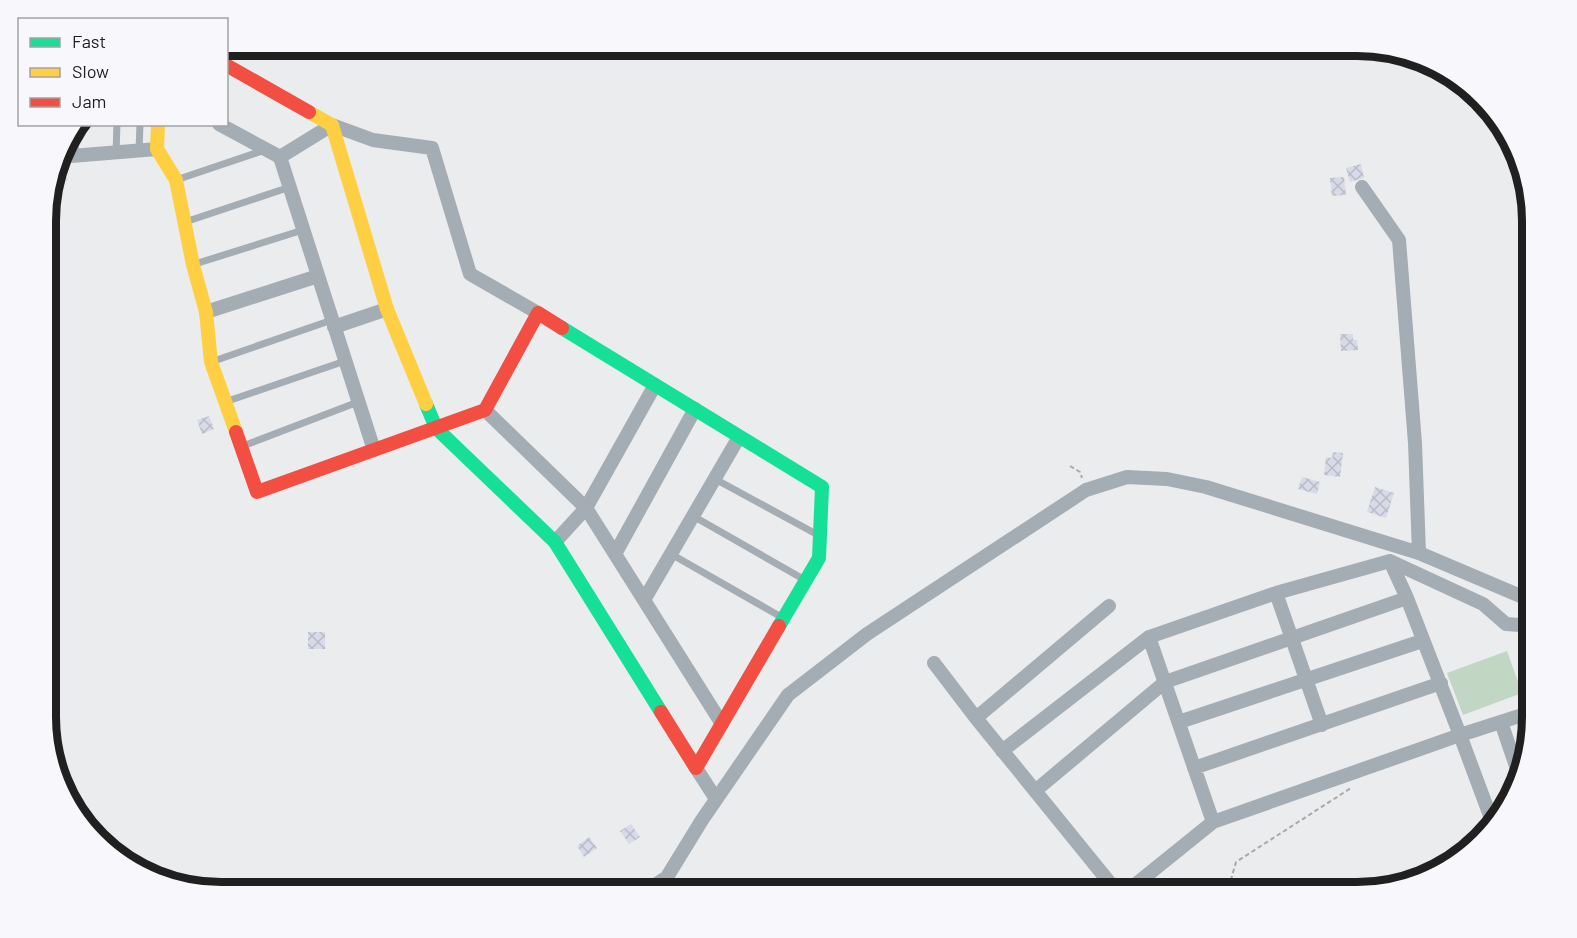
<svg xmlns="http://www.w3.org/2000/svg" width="1577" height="938" font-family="Barlow,sans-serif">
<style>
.green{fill:#c1d6c3}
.building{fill:url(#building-cross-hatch)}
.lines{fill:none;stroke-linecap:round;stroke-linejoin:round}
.path{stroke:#a4aaae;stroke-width:2;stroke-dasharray:4.5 3;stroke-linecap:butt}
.lane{stroke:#a4adb3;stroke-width:7}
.street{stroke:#a4adb3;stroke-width:14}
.fast{stroke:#16e098;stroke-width:14}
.slow{stroke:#ffcf43;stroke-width:14}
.jam{stroke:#f24e42;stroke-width:14}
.rim{fill:none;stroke:#202021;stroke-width:8}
</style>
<defs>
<pattern id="building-cross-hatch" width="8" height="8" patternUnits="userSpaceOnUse" patternTransform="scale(1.5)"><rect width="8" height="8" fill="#d8dae8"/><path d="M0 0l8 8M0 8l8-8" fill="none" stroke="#b9bbc7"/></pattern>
</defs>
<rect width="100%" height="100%" fill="#ebecee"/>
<path class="green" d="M1507 651 1522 693 1463 715 1447 673Z"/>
<path class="building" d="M1361 164 1364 178 1350 182 1346 168Z
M64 167 68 180 50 187 55 171Z
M1344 177 1346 195 1332 196 1330 178Z
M1340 334H1353V340H1357L1358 350 1341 351Z
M209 416 214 429 202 434 197 420Z
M1333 452 1343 453 1340 477 1324 475 1326 457 1332 458Z
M1302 477 1320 482 1317 494 1298 489Z
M1375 487 1394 493 1386 518 1367 512Z
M308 632H325V649H308Z
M631 824 640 837 629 844 620 831Z
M589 837 597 848 584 857 577 846Z"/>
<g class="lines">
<path class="path" d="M1070 466 1080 472 1082 478
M1237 893 1230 883 1236 862 1351 788"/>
<path class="lane" d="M139 151 140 124
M116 153 117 124
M176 180 265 150
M185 222 290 187
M195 264 303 230
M211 362 332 320
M225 402 345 361
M243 446 358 402
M715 479 818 535
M693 516 805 580
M671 554 783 618"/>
<path class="street" d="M219 124 280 157 374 450
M72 156V131
M59 157 157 149
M280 157 332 125 373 140 432 148 470 274 538 313
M1362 187 1399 240 1415 443 1419 553
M206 312 318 276
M334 327 387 309
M485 410 586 508 722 724
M555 542 586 508 655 385
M615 554 695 409
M1390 561 1407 598 1460 735 1213 822 1149 637 1276 593Z
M1390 561 1483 604 1506 624 1532 626
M1276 593 1322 725
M644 600 739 437
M1109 606 976 718 1118 893
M934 663 976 718
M1179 722 1422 641
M1501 722 1518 772
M1002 751 1149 637
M696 768 716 799
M1194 768 1441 683
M1035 791 1165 682 1407 598
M1492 821 1460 735 1532 712
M643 893 667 877 702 820 788 695 867 634 1086 490 1127 477 1167 479 1206 487 1419 553 1532 601
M1125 893 1213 822"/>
<path class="fast" d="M562 328 822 487 819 558 779 626
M426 404 436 428 555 542 661 712"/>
<path class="slow" d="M309 112 332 125 387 309 426 404
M158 124 157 149 176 180 193 265 206 312 211 362 236 432"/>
<path class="jam" d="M226 65 309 112
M236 432 257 492 485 410 538 313 562 328
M661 712 696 768 779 626"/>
</g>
<path d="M0 0H1577V938H0ZM221 56H1357A165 165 0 0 1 1522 221V717A165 165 0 0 1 1357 882H221A165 165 0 0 1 56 717V221A165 165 0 0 1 221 56Z" fill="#f8f8fc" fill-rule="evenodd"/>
<path class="rim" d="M221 56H1357A165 165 0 0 1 1522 221V717A165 165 0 0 1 1357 882H221A165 165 0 0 1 56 717V221A165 165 0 0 1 221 56Z"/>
<rect x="18" y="18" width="210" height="108" fill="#f8f8fc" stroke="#a2a2a4" stroke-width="1.5"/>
<rect x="30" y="38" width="30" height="9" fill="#16e098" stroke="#a2a2a4" stroke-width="1.5"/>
<text x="72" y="48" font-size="18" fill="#202021">Fast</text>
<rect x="30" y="68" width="30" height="9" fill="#ffcf43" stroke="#a2a2a4" stroke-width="1.5"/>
<text x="72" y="78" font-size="18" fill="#202021">Slow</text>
<rect x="30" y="98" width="30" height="9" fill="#f24e42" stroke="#a2a2a4" stroke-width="1.5"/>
<text x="72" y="108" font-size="18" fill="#202021">Jam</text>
</svg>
